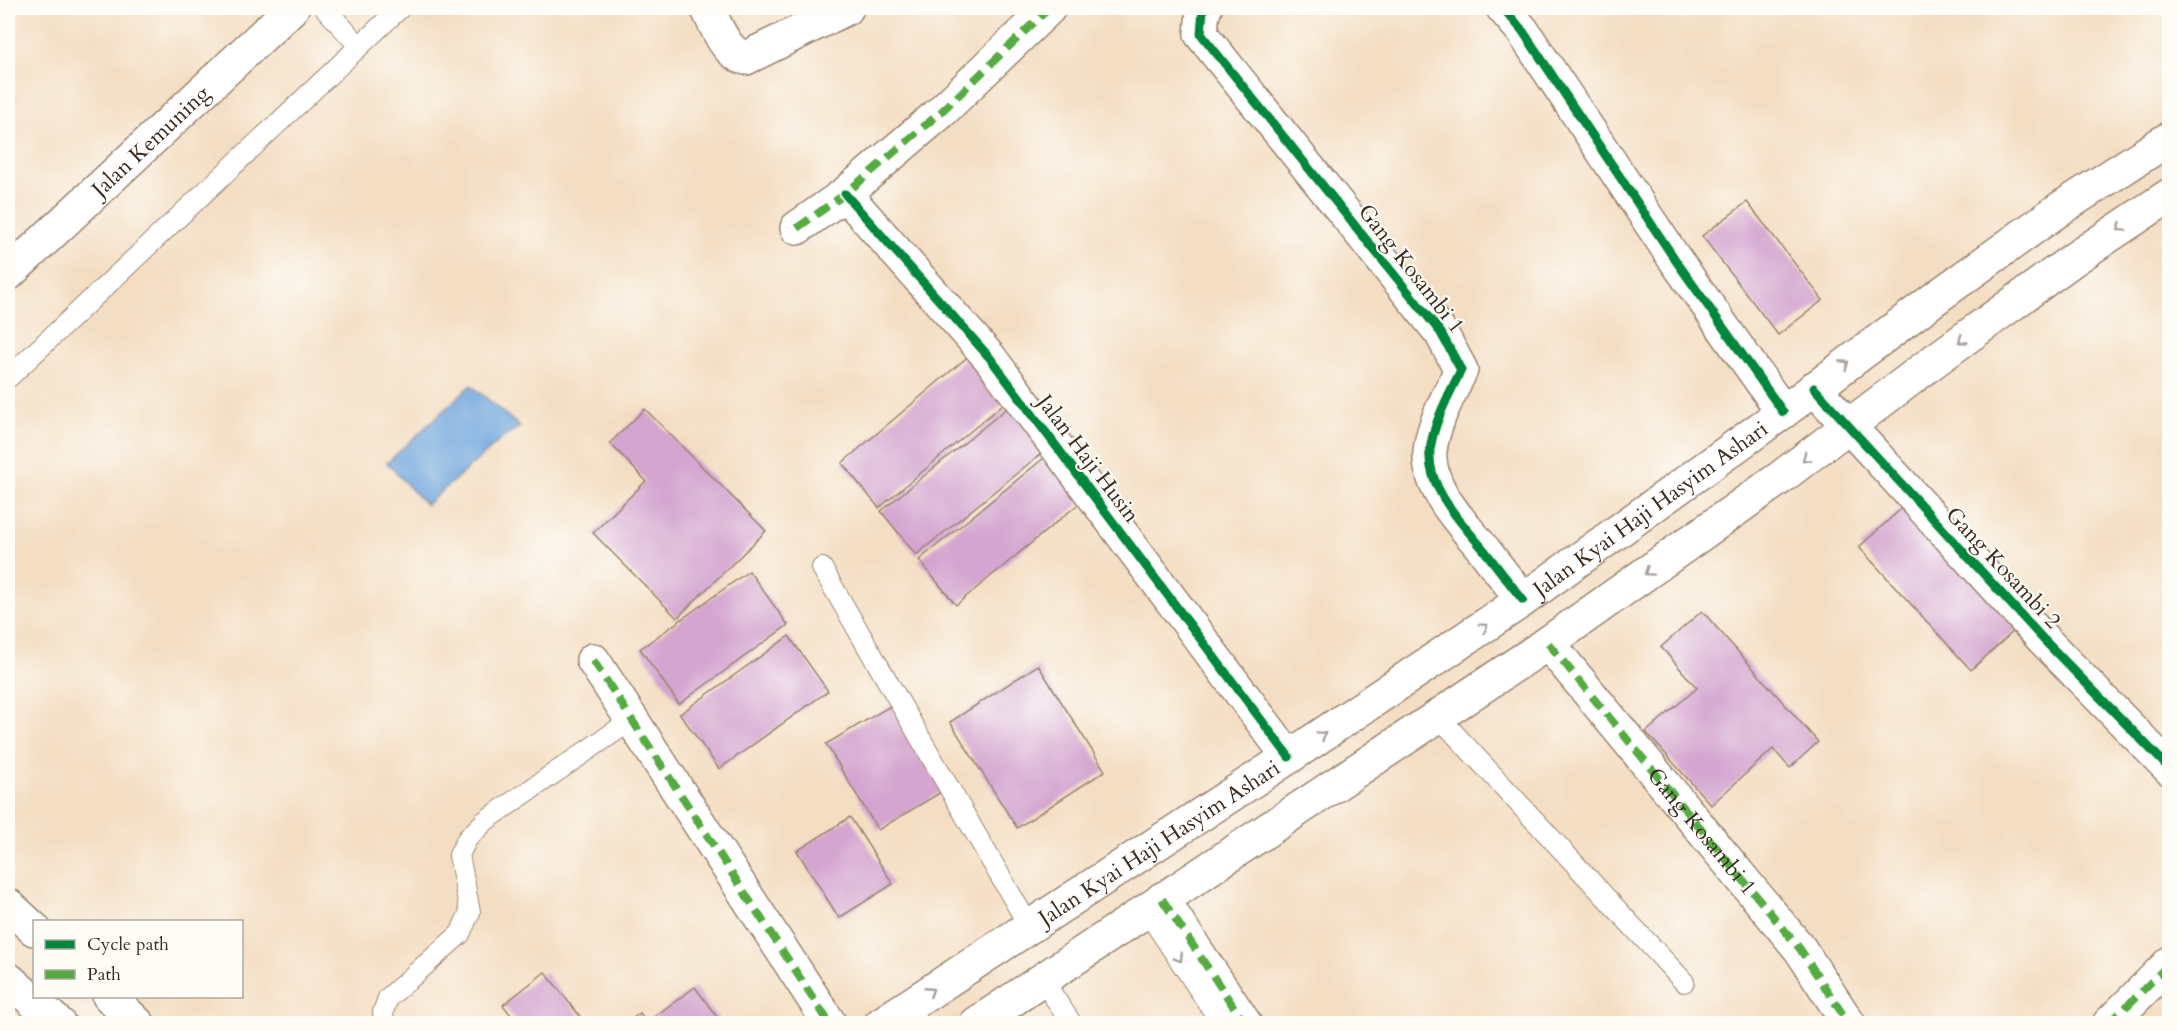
<svg xmlns="http://www.w3.org/2000/svg" width="2177" height="1031" font-family="Cardo,serif">
<style>
.water{fill:#6fa5dd;stroke:#55687e;stroke-width:1.5}
.building{fill:#d4a5d0}
.lines{fill:none;stroke-linecap:round;stroke-linejoin:round}
.lane-casing{stroke:#988470;stroke-width:22}
.street-casing{stroke:#988470;stroke-width:36}
.secondary-casing{stroke:#988470;stroke-width:36}
.primary-casing{stroke:#988470;stroke-width:36}
.lane{stroke:#fff;stroke-width:20}
.street{stroke:#fff;stroke-width:33}
.secondary{stroke:#fff;stroke-width:33}
.primary{stroke:#fff;stroke-width:33}
.quiet{stroke:#55ab43;stroke-width:8;stroke-dasharray:15 8;stroke-linecap:butt}
.cycleway-casing{stroke:#fdfcf7;stroke-width:13}
.cycleway{stroke:#00873e;stroke-width:9}
.oneway{stroke:#a79f9a}
.labels{text-anchor:middle;stroke-width:4.5;stroke-linejoin:round;paint-order:stroke}
.street-label{font-size:22px;fill:#3b2a1e;stroke:#fdfcf7}
</style>
<rect width="100%" height="100%" fill="#fdfcf7"/>
<filter id="ink" filterUnits="userSpaceOnUse"><feTurbulence type="fractalNoise" baseFrequency=".0167" numOctaves="2"/><feDisplacementMap in="SourceGraphic" scale="12" xChannelSelector="R" yChannelSelector="G"/><feConvolveMatrix kernelMatrix="1 2 1 2 8 2 1 2 1" color-interpolation-filters="sRGB"/></filter>
<filter id="wash" filterUnits="userSpaceOnUse"><feTurbulence type="fractalNoise" baseFrequency=".008" numOctaves="4" result="noise"/><feDisplacementMap in="SourceGraphic" scale="24" xChannelSelector="R" yChannelSelector="G"/><feGaussianBlur stdDeviation="1.35" result="paint"/><feColorMatrix in="noise" values="0 0 0 0 0 0 0 0 0 0 0 0 0 0 0 0 0 1.4 0 .05"/><feComposite in="paint" operator="in"/></filter>
<g filter="url(#wash)">
<rect width="100%" height="100%" fill="#f4dec3"/>
<path class="water" d="M471 385 520 427 506 435 426 505 387 463Z"/>
<g id="blocks">
<path class="building" d="M1747 202 1823 300 1778 335 1702 236Z
M971 354 1009 399 879 508 842 463Z
M1012 404 1048 448 916 555 881 511Z
M645 409 766 531 677 618 593 533 646 481 610 443Z
M1050 453 1087 497 956 605 919 560Z
M1904 506 2016 629 1971 670 1859 547Z
M749 571 788 625 679 704 640 649Z
M1702 611 1818 742 1790 768 1773 749 1711 805 1646 732 1697 688 1661 647Z
M789 636 828 691 719 769 680 714Z
M1038 665 1105 771 1017 828 950 722Z
M892 705 943 791 878 830 826 744Z
M850 817 893 884 839 918 797 851Z
M545 972 586 1024H518L503 1005Z
M695 987 722 1024H654L651 1019Z
M640 1013 647 1024H625Z"/>
</g>
</g>
<g filter="url(#ink)">
<use href="#blocks" fill-opacity="0" stroke="#988470" stroke-width="1.5"/>
<g class="lines">
<g class="lane-casing">
<path id="lane" d="M325 8 358 45
M8 378 400 8
M822 568 1029 926
M1439 717 1684 982
M1146 910 1222 1024
M1042 979 1072 1024
M384 1024 383 1012 388 998 460 934 470 912 459 855 467 839 485 821 633 719"/>
</g>
<g class="street-casing">
<g id="street">
<path d="M707 8C716 24 725 54 746 58L847 8"/>
<path d="M1205 8 1203 9 1201 34 1441 333 1461 370C1449 395 1433 423 1430 451 1427 489 1462 523 1484 550 1497 567 1510 584 1523 600"/>
<path d="M1503 8 1522 30 1674 258 1783 412"/>
<path d="M845 194 990 358 1289 757"/>
<path d="M797 228 845 194 941 112 1049 8"/>
<path id="s1" d="M8 274 292 8"/>
<path d="M1814 388 2043 639 2170 769"/>
<path id="s2" d="M1548 643 1800 949 1849 1024"/>
<path d="M593 660 830 1024"/>
<path d="M1162 899 1245 1024"/>
<path d="M2109 1024 2170 963"/>
</g>
</g>
<g class="secondary-casing">
<path id="secondary" d="M8 905 34 929
M8 979 59 1024
M109 996 138 1024"/>
</g>
<g class="primary-casing">
<g id="primary">
<path id="s3" d="M881 1024 1289 757 1523 600 1783 412 1941 294 2061 208 2170 138"/>
<path d="M976 1024 1548 643 1780 478 1934 361 2074 259 2170 195"/>
</g>
</g>
<use href="#lane" class="lane"/>
<use href="#street" class="street"/>
<use href="#secondary" class="secondary"/>
<use href="#primary" class="primary"/>
<path class="quiet" d="M797 228 845 194 941 112 1049 8
M1548 643 1800 949 1849 1024
M593 660 830 1024
M1162 899 1245 1024
M2109 1024 2170 963"/>
<g class="cycleway-casing">
<path id="cycleway" d="M1205 8 1203 9 1201 34 1441 333 1461 370C1449 395 1433 423 1430 451 1427 489 1462 523 1484 550 1497 567 1510 584 1523 600
M1503 8 1522 30 1674 258 1783 412
M845 194 990 358 1289 757
M1814 388 2043 639 2170 769"/>
</g>
<use href="#cycleway" class="cycleway"/>
</g>
<defs><path id="oneway-chevron" d="M-2-3.5L2.5 0L-2 3.5" fill="none" stroke-width="1.6" stroke-linecap="round" stroke-linejoin="round" transform="scale(1.5)"/></defs>
<g class="oneway">
<use href="#oneway-chevron" transform="translate(2121 228) rotate(146)"/>
<use href="#oneway-chevron" transform="translate(1962 340) rotate(144)"/>
<use href="#oneway-chevron" transform="translate(1845 364) rotate(-36)"/>
<use href="#oneway-chevron" transform="translate(1806 458) rotate(143)"/>
<use href="#oneway-chevron" transform="translate(1648 572) rotate(145)"/>
<use href="#oneway-chevron" transform="translate(1484 627) rotate(-34)"/>
<use href="#oneway-chevron" transform="translate(1322 735) rotate(-34)"/>
<use href="#oneway-chevron" transform="translate(1179 958) rotate(56)"/>
<use href="#oneway-chevron" transform="translate(930 991) rotate(-33)"/>
</g>
</g>
<g class="labels">
<g class="street-label">
<text dy="8" stroke="none"><textPath href="#s1" startOffset="195">Jalan Kemuning</textPath></text>
<text transform="translate(1412 268) rotate(52)" y="8">Gang Kosambi 1</text>
<text transform="translate(1089 458) rotate(53)" y="8">Jalan Haji Husin</text>
<text dy="8" stroke="none"><textPath href="#s3" startOffset="926">Jalan Kyai Haji Hasyim Ashari</textPath></text>
<text transform="translate(2004 567) rotate(47)" y="8">Gang Kosambi 2</text>
<text dy="8" stroke="none"><textPath href="#s2" startOffset="243">Gang Kosambi 1</textPath></text>
<text dy="8" stroke="none"><textPath href="#s3" startOffset="332">Jalan Kyai Haji Hasyim Ashari</textPath></text>
</g>
</g>
<rect width="2177" height="1031" fill="none" stroke="#fdfcf7" stroke-width="30"/>
<rect x="33" y="920" width="210" height="78" fill="#fdfcf7" stroke="#afa8a0" stroke-width="1.5"/>
<rect x="45" y="940" width="30" height="9" fill="#00873e" stroke="#afa8a0" stroke-width="1.5"/>
<text x="87" y="950" font-size="18" fill="#3b2a1e">Cycle path</text>
<rect x="45" y="970" width="30" height="9" fill="#55ab43" stroke="#afa8a0" stroke-width="1.5"/>
<text x="87" y="980" font-size="18" fill="#3b2a1e">Path</text>
</svg>
